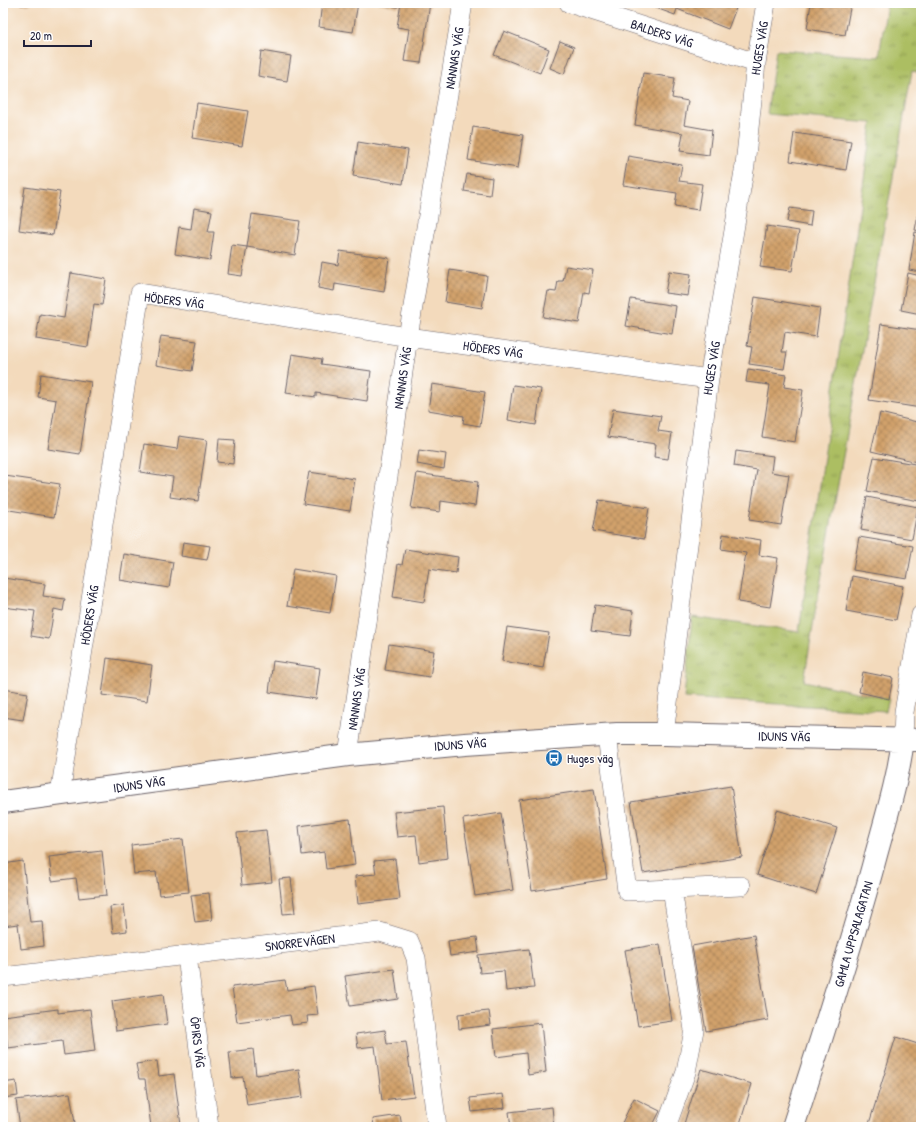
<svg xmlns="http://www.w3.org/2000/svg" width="924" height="1130" font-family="'Patrick Hand',sans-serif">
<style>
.grass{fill:url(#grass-tufts);stroke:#67704e}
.building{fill:url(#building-cross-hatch)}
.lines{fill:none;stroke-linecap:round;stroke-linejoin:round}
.street-casing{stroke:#6b6268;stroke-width:20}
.secondary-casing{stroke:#6b6268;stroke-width:24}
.street{stroke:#fff;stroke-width:19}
.secondary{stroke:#fff;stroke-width:22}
.labels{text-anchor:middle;stroke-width:3;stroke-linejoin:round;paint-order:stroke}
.street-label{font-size:13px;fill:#22223b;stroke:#fff}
.poi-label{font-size:13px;fill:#22223b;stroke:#fff;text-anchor:start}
</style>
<defs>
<pattern id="grass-tufts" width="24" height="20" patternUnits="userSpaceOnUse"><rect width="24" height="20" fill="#acbe62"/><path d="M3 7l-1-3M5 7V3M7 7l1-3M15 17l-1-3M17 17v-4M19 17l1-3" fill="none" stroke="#8c9a52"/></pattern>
<pattern id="building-cross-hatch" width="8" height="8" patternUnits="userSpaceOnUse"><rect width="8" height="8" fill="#d2a26c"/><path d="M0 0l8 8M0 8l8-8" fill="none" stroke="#aa845a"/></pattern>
</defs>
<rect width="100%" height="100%" fill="#fff"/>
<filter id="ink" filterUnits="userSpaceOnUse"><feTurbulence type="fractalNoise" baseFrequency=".025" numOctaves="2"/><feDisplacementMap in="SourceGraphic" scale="8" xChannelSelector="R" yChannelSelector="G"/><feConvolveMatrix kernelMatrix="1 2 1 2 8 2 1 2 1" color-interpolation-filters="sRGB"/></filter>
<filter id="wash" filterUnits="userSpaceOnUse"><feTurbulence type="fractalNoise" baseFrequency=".012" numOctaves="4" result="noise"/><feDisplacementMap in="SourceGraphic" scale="16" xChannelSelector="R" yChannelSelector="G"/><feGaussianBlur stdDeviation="0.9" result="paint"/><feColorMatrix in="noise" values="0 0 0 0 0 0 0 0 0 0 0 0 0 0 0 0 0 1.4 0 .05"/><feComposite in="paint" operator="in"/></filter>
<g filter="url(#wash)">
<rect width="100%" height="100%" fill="#f3dabc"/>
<path class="grass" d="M887 3H921V73L912 71 815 613 804 681 889 699 886 711 684 698 692 617 799 632 872 123 767 114 776 50 879 57Z"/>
<g id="blocks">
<path class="building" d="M21 3H31V4L21 5Z
M322 3H358L353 32 319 27Z
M378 3H399L398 7Z
M401 3H430L421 63 404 61 409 29 397 27Z
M654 3H738L728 29 677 9 675 15 653 7Z
M811 3H851L845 35 807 29Z
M504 31 549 49 540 73 494 55Z
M560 41 574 47 564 74 550 68Z
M261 51 291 56 287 81 258 76Z
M643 73 675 78 672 98 688 101 684 125 712 130 709 155 680 151 683 133 635 125Z
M197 103 248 111 242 146 192 138Z
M473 127 523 135 518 168 468 160Z
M794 133 851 141 846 170 790 161Z
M358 142 408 150 403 184 353 176Z
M628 156 682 165 679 181 702 184 698 210 675 206 677 193 623 185Z
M467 174 492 178 490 195 464 191Z
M25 187 60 192 53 235 19 230Z
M920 205H921V231L915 230Z
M194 208 212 211 208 232H214L210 260 175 254 179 227 191 229Z
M790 208 812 211 810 226 787 222Z
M252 214 300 221 295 255 247 247 242 276 228 274 232 245 247 247Z
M767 226 799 231 792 271 760 267Z
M915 232 921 233V272L909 270Z
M340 251 389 258 384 292 335 284 334 291 318 288 322 262 338 265Z
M566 266 593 270 589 293 584 292 579 323 543 317 548 291 556 292 558 281H563Z
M450 270 487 276 482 308 445 302Z
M669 271 691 274 688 296 665 293Z
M71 273 106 279 102 305 94 304 88 347 36 339 40 314 64 318Z
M908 273 921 276V314L901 310Z
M755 297 820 308 816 337 785 332 782 352H787L784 369 749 364 752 347 747 346Z
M631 299 676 306 672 334 626 326Z
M881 324 921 330V408L869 400Z
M161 336 197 341 192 371 156 365Z
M292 354 322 359 321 364 371 371 367 401 316 393V397L286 393Z
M748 369 786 375 784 387 803 390 795 442 762 437 770 385 746 382Z
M41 374 91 382 80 454 48 449 56 400 38 397Z
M432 384 485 392 480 426 463 423 464 416 428 410Z
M513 385 541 389 536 425 508 420Z
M613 409 661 416 658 431 672 433 668 459 654 457 656 444 608 437Z
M880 413 921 423V463L871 451Z
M179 436 207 440 198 501 170 497 173 477 140 472 144 444 177 449Z
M219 439 235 440 233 464 217 462Z
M419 450 446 454 444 469 417 464Z
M736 451 773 456 771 472 789 475 781 525 749 520 757 470 734 466Z
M874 457 921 465V492L919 501 867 491Z
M309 472 355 479 350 511 303 504Z
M417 473 478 482 475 506 441 501 440 512 411 508Z
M5 476 60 484 54 517 3 509V490Z
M867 497 918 507 912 539 861 530Z
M599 500 649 508 644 539 593 531Z
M723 534 761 540 759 555 778 558 770 607 738 602 746 553 721 549Z
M859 537 913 546 907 579 853 570Z
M183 542 210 546 207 560 181 556Z
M405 549 458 557 456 573 429 569 424 602 393 597 398 564 402 565Z
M124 554 173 562 169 588 120 580Z
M293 569 336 576 330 613 287 606Z
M852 576 903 586 896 620 846 611Z
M3 578 45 584 43 596 65 599 63 611 54 609 49 639 31 636 35 611 3 607Z
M595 605 633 611 630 636 591 631Z
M507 627 549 633 543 668 502 661Z
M389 644 434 651 430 677 385 670Z
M107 658 152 665 147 701 102 695Z
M273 661 320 668 316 699 269 692Z
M863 672 893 678 889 699 859 692Z
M3 689 28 693 23 720 3 717Z
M731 786 742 857 643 873 631 802Z
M594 789 607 879 532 891 519 800Z
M443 807 448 858 419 862 416 835 397 837 394 812Z
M777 810 837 828 816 894 757 875 772 830Z
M501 813 513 890 475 896 463 819Z
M350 819 355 865 326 869 324 852 302 855 299 826Z
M266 830 272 882 242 885 237 833Z
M183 839 189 892 159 895 156 872 134 874 131 845Z
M102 851 107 895 79 898 76 878 52 881 49 857Z
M395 859 400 899 358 904 355 876 376 874 374 861Z
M23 861 30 922 42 921 44 946 21 949 18 924 3 926V864Z
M291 878 295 913 283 914 279 879Z
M209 893 212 920 195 922 191 895Z
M124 905 127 931 113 933 110 907Z
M754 935 768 1020 706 1031 692 946Z
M477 937 479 952 450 956 448 941Z
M660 944 672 1021 638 1026 625 950Z
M529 949 534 988 506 991 504 971 480 973 478 955Z
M394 969 398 999 350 1006 345 976Z
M285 980 287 990 314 986 318 1015 307 1016 308 1023 292 1025 290 1015 237 1022 232 987Z
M163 994 167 1024 116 1031 112 1001Z
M58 1009V1013L90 1009 95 1051 64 1055 62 1041 8 1048 3 1016Z
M489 1011 491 1025 459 1029 458 1014Z
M541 1023 546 1072 528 1075 526 1053 496 1057 493 1029Z
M385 1030 387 1044 406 1042 414 1096 382 1100 375 1046 358 1048 356 1034Z
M896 1037 921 1045V1118L918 1127H868Z
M253 1049 256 1075 299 1069 303 1097 247 1105 243 1077 232 1078 229 1052Z
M157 1061 159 1076 174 1074 181 1125 151 1127 145 1079H139L136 1064Z
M701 1069 752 1084 739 1127H683Z
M16 1081 18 1096 3 1098V1083Z
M70 1093 75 1123 45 1127H20L16 1100Z
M503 1094 505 1108 472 1112 470 1098Z
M634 1098 660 1111 652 1127H620Z
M552 1107 554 1127H511L509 1112Z
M400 1115 402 1127H374L373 1119Z"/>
</g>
</g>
<g filter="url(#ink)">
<use href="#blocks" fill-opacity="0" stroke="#6b6268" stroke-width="1"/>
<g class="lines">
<g class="street-casing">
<path id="street" d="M569 3 756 63
M664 734 709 379 745 165 756 63 766 3
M607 735 627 891 741 886
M903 739 904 712 921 615
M348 755 408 337 463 3
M60 794 140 293 408 337 709 379
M187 956 209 1127
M3 977 380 932 409 941 416 958 437 1127
M666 1127 686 1072 694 1030 672 889"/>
</g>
<g class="secondary-casing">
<path id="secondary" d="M3 802 348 755 465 744 617 734H664L921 740
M793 1127C821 1040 849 954 873 866 884 824 898 782 903 739"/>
</g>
<use href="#street" class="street"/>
<use href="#secondary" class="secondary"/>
</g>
</g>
<defs>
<g id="bus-disc" transform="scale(0.9)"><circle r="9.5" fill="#1f6fb2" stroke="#fff"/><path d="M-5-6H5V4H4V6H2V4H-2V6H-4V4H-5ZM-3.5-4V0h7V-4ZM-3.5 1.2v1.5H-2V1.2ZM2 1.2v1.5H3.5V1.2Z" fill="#fff"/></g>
</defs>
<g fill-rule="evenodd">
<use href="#bus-disc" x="554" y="758"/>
</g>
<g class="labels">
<g class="street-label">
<text transform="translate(662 33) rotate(18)" y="5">BALDERS VÄG</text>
<text transform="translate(759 48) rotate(-81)" y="5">HUGES VÄG</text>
<text transform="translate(454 58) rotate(-81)" y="5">NANNAS VÄG</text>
<text transform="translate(174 300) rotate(7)" y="5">HÖDERS VÄG</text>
<text transform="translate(493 349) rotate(8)" y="5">HÖDERS VÄG</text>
<text transform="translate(711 368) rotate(-81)" y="5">HUGES VÄG</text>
<text transform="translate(402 378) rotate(-82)" y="5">NANNAS VÄG</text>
<text transform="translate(89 615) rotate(-81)" y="5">HÖDERS VÄG</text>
<text transform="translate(356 699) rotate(-82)" y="5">NANNAS VÄG</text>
<text transform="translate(784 736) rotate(1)" y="5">IDUNS VÄG</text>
<text transform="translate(460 744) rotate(-4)" y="5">IDUNS VÄG</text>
<text transform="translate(139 784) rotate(-8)" y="5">IDUNS VÄG</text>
<text transform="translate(853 934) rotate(-74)" y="5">GAMLA UPPSALAGATAN</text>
<text transform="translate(300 942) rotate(-7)" y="5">SNORREVÄGEN</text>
<text transform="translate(198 1042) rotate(83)" y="5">ÖPIRS VÄG</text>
</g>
<g class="poi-label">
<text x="567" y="763">Huges väg</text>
</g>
</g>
<rect width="924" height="1130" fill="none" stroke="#fff" stroke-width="16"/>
<path d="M24 40v6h67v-6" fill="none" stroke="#22223b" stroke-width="2"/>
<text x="30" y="40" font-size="12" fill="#22223b" stroke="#ffffff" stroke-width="3" paint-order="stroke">20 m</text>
</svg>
